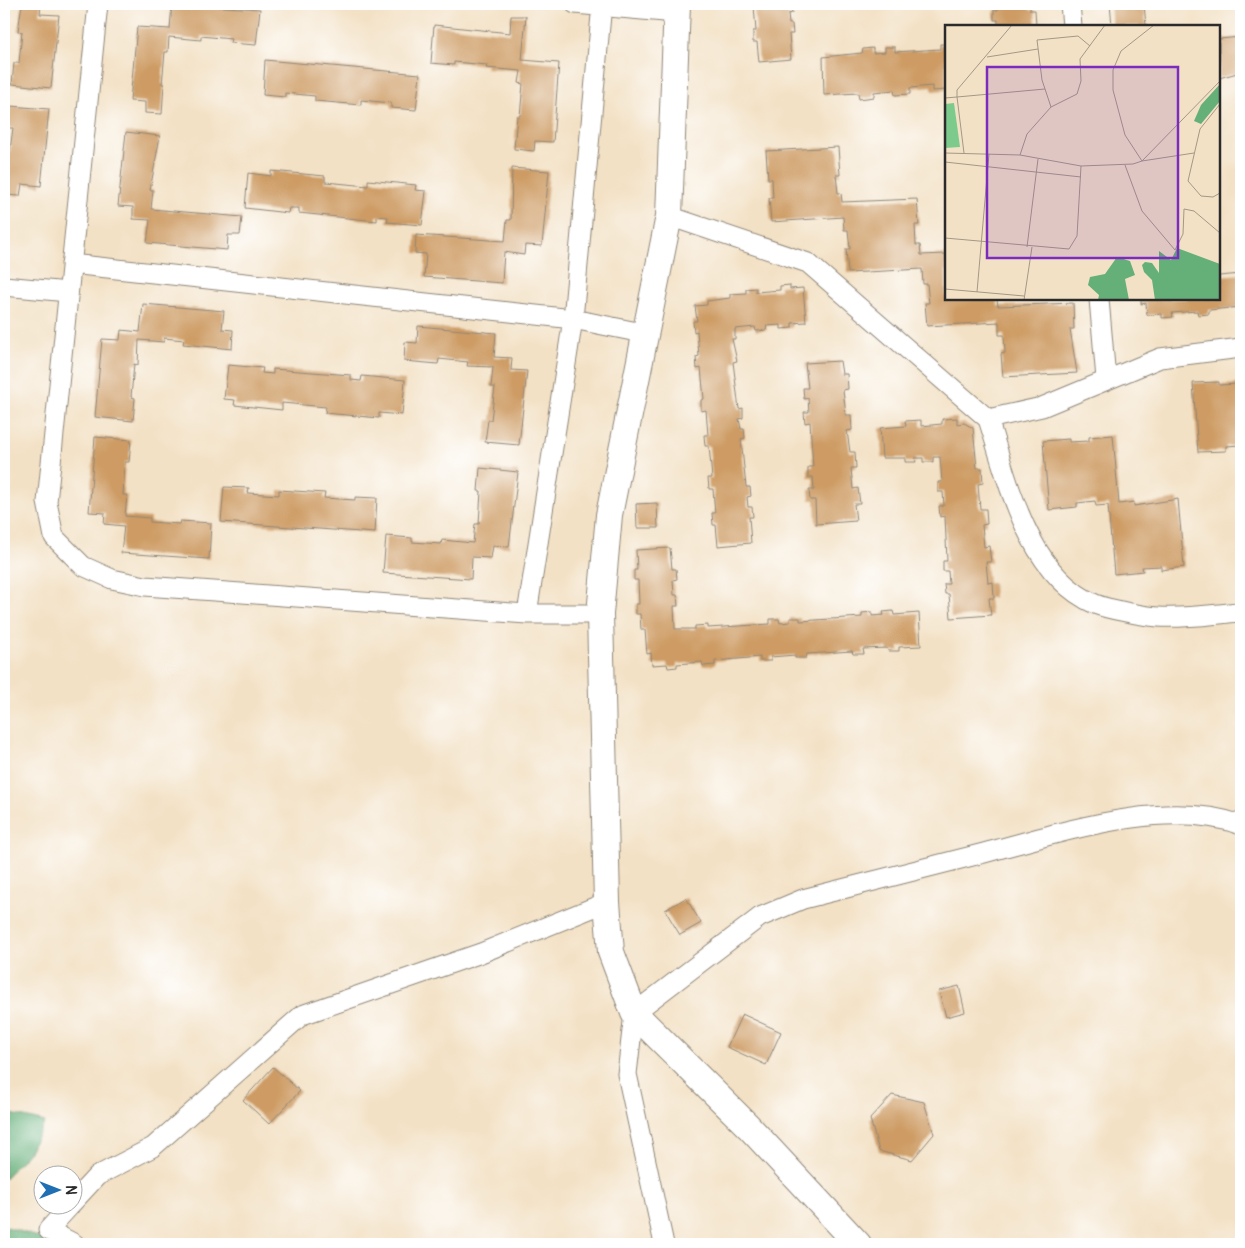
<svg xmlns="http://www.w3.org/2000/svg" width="1245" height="1248" font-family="Pangolin,sans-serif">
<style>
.forest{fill:#65af78;stroke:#486d52}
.building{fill:#cd9b63}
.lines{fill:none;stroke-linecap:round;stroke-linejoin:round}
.street-casing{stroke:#8f8678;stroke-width:21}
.secondary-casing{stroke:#8f8678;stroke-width:28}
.street{stroke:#fff;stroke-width:19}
.secondary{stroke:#fff;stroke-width:26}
.inset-road{fill:none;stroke:#a39887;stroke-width:1}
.view{fill:#7b2cbf;fill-opacity:0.15;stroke:#7b2cbf;stroke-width:2.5}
.inset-edge{fill:none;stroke:#2b2b2b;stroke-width:2.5}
</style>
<rect width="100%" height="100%" fill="#fff"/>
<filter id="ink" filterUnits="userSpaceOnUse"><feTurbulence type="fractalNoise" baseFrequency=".02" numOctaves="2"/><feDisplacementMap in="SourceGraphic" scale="10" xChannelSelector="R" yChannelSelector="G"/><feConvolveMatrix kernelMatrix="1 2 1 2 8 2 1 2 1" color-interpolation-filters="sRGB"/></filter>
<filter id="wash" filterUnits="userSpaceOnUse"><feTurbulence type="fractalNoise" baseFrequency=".0096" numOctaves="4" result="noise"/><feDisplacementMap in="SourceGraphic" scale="20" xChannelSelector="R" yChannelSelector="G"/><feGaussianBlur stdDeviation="1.12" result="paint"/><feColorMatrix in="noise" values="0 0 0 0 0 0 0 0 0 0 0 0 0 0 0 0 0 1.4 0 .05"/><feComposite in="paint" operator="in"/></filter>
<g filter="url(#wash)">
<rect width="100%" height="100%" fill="#f3e1c5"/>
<path class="forest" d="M4 1112 45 1122 28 1153 4 1179Z
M4 1226 60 1244H4Z"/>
<g id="blocks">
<path class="building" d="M22 4H41L40 14 59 15 51 88 12 84 14 63H19L22 32 18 31Z
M172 4 260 9 256 45 230 43 231 39 201 36V40L169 37 168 52H165L162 84H164L162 114 145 113V102L130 101 137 27 170 29Z
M750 4H791L792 13 788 14 789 24H792L793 34H789L791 59 759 62 757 42H753V31H756L754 6 750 7Z
M998 4H1030V10H1035L1036 26H998V20H994V10H998Z
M1110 4H1144L1146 26H1112Z
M511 16H526L522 60 559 63 553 142 535 141 534 151 514 149 517 116H520L523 84 519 83 521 71 486 68 487 65 454 62V65L431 63 434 25 510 33Z
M1241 37V72L1219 78V39Z
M940 44H946V90L932 91V86L910 88V94L895 95 894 90 874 92V97L859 99 858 93 824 95 823 57 862 53 863 49 873 48V53L885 52V47H895V52L940 49Z
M265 60 420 74 416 110 391 108V103L361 100V105L315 101V96L285 93V97L263 95Z
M10 106 49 109 41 186 22 184 20 196 4 195 5 158H9L13 128H8Z
M126 132 160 136 150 190H153L151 209 242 217 240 235H228L227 250 147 243 150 220 133 219V207L118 206Z
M838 147 840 175H836L838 193H841L842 202 917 199 919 225H915L916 245H920L921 255 946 254V299H997L998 306 1073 303 1074 329H1070L1077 373 1003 377 1001 354 1005 353 1004 335H999V322L927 326 925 303H929L927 284H923L922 269 848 273 846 249H850L848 230H844L843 217 771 222 769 198H773L772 179H768L766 151Z
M512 168 549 171 542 246 525 245 524 255 504 252 502 283 424 277 426 254 415 253 416 235 505 241 507 220H511Z
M271 171 325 176V182L368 186V180L416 185 415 190 426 191 422 225 387 222 388 217 377 216V221L299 213V208H289L288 213 245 208 248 173 271 176Z
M4 209 9 210 6 244 4 243Z
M1241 274V307L1209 310V314L1198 315 1197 311 1172 313 1173 317 1162 318V314L1147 315 1146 303 1141 304V299H1219V276Z
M790 285V289L803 288 806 322 792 323V328L781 329V325L766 326 767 330 756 331 755 327 735 329V339H732L737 361 733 362 739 409 743 408V418L739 419 741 429H744L745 438 741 439 746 487H750L751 496 747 497 748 507H752L753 517H749L751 543 718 546 716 525H713L712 513H715L713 489H709L708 478H712L709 446H705L704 435H708L706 410 701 411V400L704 399 701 368 697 369 696 357 699 356 697 331 694 332 693 321H697L695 306 707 305V301L730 298V294L746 293V289L756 288V292L780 290V286Z
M143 304 224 311 222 329 233 330 232 349 183 344 184 340 164 338V342L139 340 138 365 134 364 131 397 135 398 133 421 95 417 102 339 120 340 121 330 140 332Z
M418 326 496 333 494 357 512 358 511 370 527 371 519 445 485 442 488 420H491L495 387H491L493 367 467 366 468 362 439 359 438 364 404 361 405 342 417 343Z
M840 361 842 374H847L848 389 843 390 846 415H851L852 430 847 431 850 452H855L856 468H851L853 489 858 488 860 504H854L856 521 816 524 815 500H810L809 490H814L813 477H808V467H813L810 422 805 423 804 412H809L808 398 804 399 803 388H808L805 363Z
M228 365 263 368 262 373 273 374V369L351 375V380L361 381 362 376 405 380 402 415 379 413V418L325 413 326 407 282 403V410L234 405 235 400 224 399Z
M1239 380H1241V445L1226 446V451L1198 452 1193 383 1219 382V385L1239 384Z
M957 418V424L964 423 973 428 977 468H982L983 483 978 484 980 509H986L987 524 982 525 984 547 989 546 991 562H986L988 583 993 582 994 598H989L991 615 951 618 949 594H945L944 584H949L948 571H943V561H947L945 516 940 517 939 506H944L943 492H938V482H942L940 457H933V462H923V458H915L916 462H905V458H882L880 428 906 426 905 421 921 420V426L942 424V419Z
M1113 435 1119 504 1134 502V506L1178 499 1184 567 1161 570V566L1142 567 1143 571 1114 574 1108 505 1096 506 1095 501 1077 503V507L1049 510 1043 441 1069 439V442L1089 441V437Z
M95 437 131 440 129 462H125L123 495H127L125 516 150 518V522L179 524 180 521 211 523 209 559 121 553 124 526 104 524 105 513 89 512Z
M480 468 518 472 509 547 493 546 491 558 472 557 471 579 383 573 386 536 412 538V542L441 544 442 540 473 543 475 524H479L481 491H478Z
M224 487 249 488 248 493 279 495V490L325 493 324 498 355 500V497L377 498 375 533 221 522Z
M657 503 658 528H637L636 504Z
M670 548 672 569H676L677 579 673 580 674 595H677L678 606H674L675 629H695V626L708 625V628L770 624V619H779L780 623 790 622V618H800V621L862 617V613L872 612V616L884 615 883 612 893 611 894 615 919 613 921 646 899 647V651H888L887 648 863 649 864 654H853L852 651 807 654 806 658H795V655L771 657V661H760V657L715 661V665L703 666 702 662 677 664V667L668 668 667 664 652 665 651 653 647 654 645 630H641L640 614H636V604H639L638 580H634V570H637L636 550Z
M686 898 701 923 680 935 665 910Z
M959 986 965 1012 946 1017 939 991Z
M742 1014 781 1032 766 1065 727 1047Z
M273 1067 300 1091 269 1124 243 1100Z
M892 1095 924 1102 934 1134 912 1160 879 1151 870 1119Z"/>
</g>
</g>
<g filter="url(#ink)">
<use href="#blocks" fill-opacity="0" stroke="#8f8678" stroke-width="1"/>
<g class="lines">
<g class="street-casing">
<path id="street" d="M98 4 47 502 54 537 83 566 112 579 145 586 527 614H600
M575 4 676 13
M1070 4 1072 26
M669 216 808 263 988 419 1042 407 1160 358 1241 348
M71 264 573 319 647 334
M4 286 68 292
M1099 299 1106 379
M988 419C1008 481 1028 575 1095 604 1107 609 1144 616 1158 617 1185 619 1214 614 1241 612
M527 614 573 319 602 4
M72 1203 97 1176 153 1147 302 1015 481 953 607 902
M70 1206 48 1230 75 1244
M664 1244 627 1074 634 1013 760 917 803 899C864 884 924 868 984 853 1060 833 1165 797 1241 825"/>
</g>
<g class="secondary-casing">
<path id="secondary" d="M677 4 669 216 609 515 600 614 607 902 611 952 634 1013 749 1127 858 1244"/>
</g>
<use href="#street" class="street"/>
<use href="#secondary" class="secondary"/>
</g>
</g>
<g transform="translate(945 25)">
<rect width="275" height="275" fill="#f3e1c5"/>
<path d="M9 78 15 122 0 123V79Z" fill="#7ccb8c"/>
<path d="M275 59V76L256 99 249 96 256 80ZM232 223 275 239V275H210L207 255 199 247 197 240 200 237 207 238 214 248V226L226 235ZM172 232 185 236 190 250 180 254 184 275H153L154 270 143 260 145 252 160 249Z" fill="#65af78"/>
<path class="inset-road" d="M209 0 176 26 168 45V65L180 110 197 136 249 128M42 32 93 24M0 73 12 72V65L67 0M275 79 255 104 243 156 256 171 268 172 275 168M106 82 132 69 136 56 135 34 160 0M0 128 75 130 136 141 188 139 197 136 275 56M19 128 12 72 100 64M75 130 82 109 106 82 97 55 92 15 133 11 145 21M0 137 136 152M180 140 197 186 230 225 238 209 239 184 249 186 275 208M0 213 124 224 132 211 136 141M82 222 93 134M0 264 79 271M32 267 44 129M79 275 87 222"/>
<path class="view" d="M42 42H233V233H42Z"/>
<rect width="275" height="275" class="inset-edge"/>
</g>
<rect width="1245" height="1248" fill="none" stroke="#fff" stroke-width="20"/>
<g transform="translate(58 1190) rotate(90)"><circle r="24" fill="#ffffff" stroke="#aaaaaa"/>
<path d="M0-4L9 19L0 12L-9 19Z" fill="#1f6fb2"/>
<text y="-8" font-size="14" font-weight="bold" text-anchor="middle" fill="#2b2b2b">N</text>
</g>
</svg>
